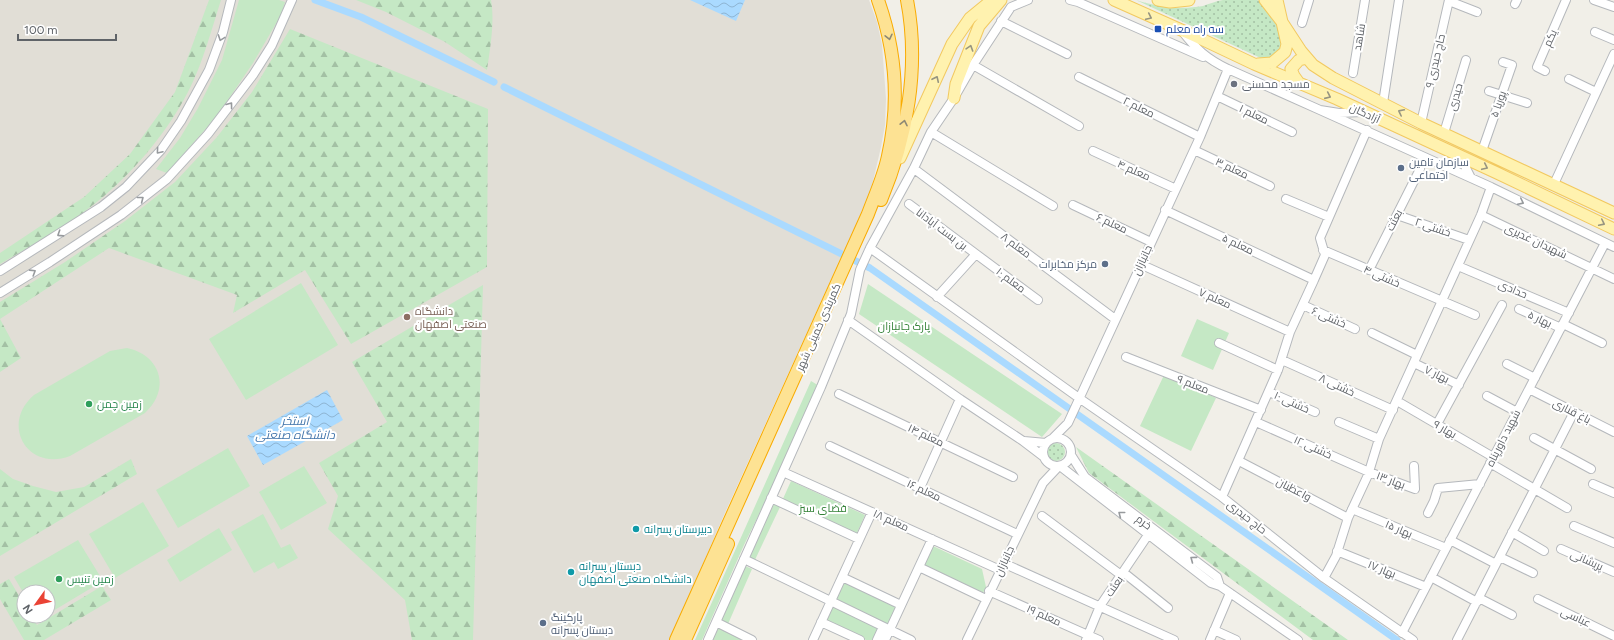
<svg xmlns="http://www.w3.org/2000/svg" width="1614" height="640" font-family="Figtree,Cairo,sans-serif">
<style>
.education{fill:#e1ded6;fill-rule:evenodd}
.grass{fill:url(#grass-dots)}
.forest{fill:url(#forest-firs)}
.green{fill:#c5e8c5}
.water{fill:url(#water-waves)}
.lines{fill:none;stroke-linecap:round;stroke-linejoin:round}
.canal{stroke:#aadaff;stroke-width:7}
.minor-casing{stroke:#b5b8bc;stroke-width:10}
.major-casing{stroke:#f2c960;stroke-width:13}
.highway-casing{stroke:#f9ab00;stroke-width:14}
.minor{stroke:#fff;stroke-width:8}
.major{stroke:#fff2af;stroke-width:11}
.highway{stroke:#fde293;stroke-width:12}
.oneway{stroke:#979581}
.oneway2{stroke:#8e8975}
.oneway3{stroke:#979a9d}
.transit-dot{fill:#1a4fb4;stroke:#fff;stroke-width:1.5}
.worship-dot{fill:#6b7280;stroke:#fff;stroke-width:1.5}
.service-dot{fill:#5c6f8a;stroke:#fff;stroke-width:1.5}
.education-dot{fill:#8d6e63;stroke:#fff;stroke-width:1.5}
.leisure-dot{fill:#2e9e5b;stroke:#fff;stroke-width:1.5}
.culture-dot{fill:#0f9aa8;stroke:#fff;stroke-width:1.5}
.labels{text-anchor:middle;stroke-width:4;stroke-linejoin:round;paint-order:stroke}
.transit-label{font-size:11px;fill:#164399;stroke:#fff;text-anchor:start}
.street-label{font-size:11px;fill:#5f6368;stroke:#fff}
.worship-label{font-size:11px;fill:#5b616d;stroke:#fff;text-anchor:start}
.service-label{font-size:11px;fill:#4e5e75;stroke:#fff;text-anchor:start}
.education-label{font-size:11px;fill:#785e54;stroke:#fff;text-anchor:start}
.park-label{font-size:11px;fill:#348238;stroke:#fff}
.leisure-label{font-size:11px;fill:#27864d;stroke:#fff;text-anchor:start}
.culture-label{font-size:11px;fill:#0d838f;stroke:#fff;text-anchor:start}
.water-label{font-size:12px;font-style:italic;fill:#4174aa;stroke:#fff}
</style>
<defs>
<pattern id="grass-dots" width="8" height="8" patternUnits="userSpaceOnUse"><rect width="8" height="8" fill="#c5e8c5"/><path d="M2 2h.1M6 6h.1" fill="none" stroke="#a3c0a4" stroke-width="1.8" stroke-linecap="round"/></pattern>
<pattern id="forest-firs" width="22" height="20" patternUnits="userSpaceOnUse"><rect width="22" height="20" fill="#c5e8c5"/><path d="M5 1l3.5 6h-7zM16 11l3.5 6h-7z" fill="#a3c0a4"/></pattern>
<pattern id="water-waves" width="16" height="10" patternUnits="userSpaceOnUse"><rect width="16" height="10" fill="#aadaff"/><path d="M0 5q4-4 8 0t8 0" fill="none" stroke="#8eb4d2"/></pattern>
</defs>
<rect width="100%" height="100%" fill="#f1efe8"/>
<path class="education" d="M0 0H869L877 22 882 45 886 99 885 125 881 147 870 194 724 515 670 640H0ZM24 592H48V616H24Z"/>
<path class="grass" d="M1136 0C1157 7 1181 10 1203 6 1209 4 1216 1 1223 0 1230 0 1250 0 1257 0 1268 3 1280 30 1281 41 1281 51 1274 57 1265 60Z
M1047 452a9 9 0 1 1 18 0a9 9 0 1 1-18 0Z"/>
<path class="forest" d="M209 0H221C211 31 203 63 188 92 163 140 124 183 80 215 55 233 27 248 0 264V253L84 197 130 154 175 92Z
M356 0H491C495 21 490 49 487 70L445 42 386 12Z
M290 29 488 109 487 267 351 344 305 270 233 313 237 295 109 248 0 319V302L65 262 125 221 175 182 217 137 252 92Z
M483 285 473 640H412L405 600 328 529 338 496 319 463 387 422 352 362Z
M0 319 21 358 0 372Z
M1076 447 1348 640H1313L1089 473Z
M131 459 137 474 0 556V469L13 479 33 486 56 492 84 487Z
M9 579 24 604V616H31L37 625 102 586 111 600 44 640H24L0 599V584Z"/>
<path class="green" d="M239 0H279L285 2 281 15 253 63 217 116 167 173 156 169 180 138 198 108 222 60Z
M301 283 338 345 246 400 209 339Z
M868 284 1062 414 1042 437 859 314Z
M1197 319 1229 333 1213 370 1181 356Z
M127 348C161 355 171 389 145 413L70 456C27 472 0 424 34 395L110 351Z
M1165 373 1216 398 1191 451 1140 426Z
M811 381 821 387 744 545 702 640H695Z
M228 448 250 486 178 528 156 490Z
M304 466 327 503 281 530 259 492Z
M791 481 865 515 856 535 782 501Z
M143 502 169 546 115 578 89 534Z
M774 504 780 507 754 562 747 558Z
M263 514 281 548 290 544 298 558 278 569 274 562 254 573 231 532Z
M219 528 232 550 180 582 167 560Z
M78 540 103 581 48 614V592H24V594L14 577Z
M933 546 982 569 986 587 983 593 924 565Z
M745 566 752 569 728 624 720 620Z
M843 582 897 607 889 625 835 599Z
M832 605 879 627 872 640H866L824 621Z
M718 627 745 640H712Z"/>
<path class="water" d="M690 0H745L736 21Z
M327 390 343 420 263 465 247 436Z"/>
<g class="lines">
<path class="canal" d="M315 0 361 17 494 82
M504 87 870 268 1397 640"/>
<g class="minor-casing">
<path id="minor" d="M1070 0 1078 2 1203 57
M1594 0 1614 7
M1449 1 1477 12
M1515 4 1517 0
M1001 21 1067 54
M1302 23 1309 0
M1182 31C1196 49 1207 59 1228 69L1320 110 1339 113 1362 112
M1595 32 1614 40
M973 65 1079 126
M1545 71 1537 67 1566 0
M1353 73 1365 0
M1079 77 1200 137
M1569 79 1596 92
M1489 91 1527 103
M1217 96 1292 132
M1383 103 1399 0
M1320 110 1491 187 1614 247
M1421 123 1449 0
M931 132 1053 206
M1444 133 1466 60
M1194 150 1270 186
M1093 151 1176 189
M1482 151 1512 65 1503 62
M1460 156 1471 178
M917 171 1115 319
M1554 184 1614 54
M1286 199 1329 217
M909 204 976 254
M1073 205 1151 242
M1165 210 1314 280 1325 255 1320 238 1367 130
M1397 215 1469 240
M1481 215 1614 279
M870 248 1079 398 1222 497 1324 578 1413 640
M1323 250 1475 315
M1140 264 1290 332
M1458 266 1569 313
M1369 270 1420 169
M0 271 101 207 126 187 161 150 181 121 209 70 223 32 231 0
M0 293 50 262 121 215 167 179 208 134 253 75 272 45 292 0
M937 297 976 254 1038 300
M1303 305 1355 329
M1519 309 1561 328
M848 320 960 399 1023 441 1044 457
M1563 324 1602 343
M1372 333 1417 355
M1219 343 1278 370 1290 332 1314 280
M1126 357 1261 410
M1282 360 1393 410
M1414 363 1459 385
M1507 364 1535 378
M1529 389 1614 432
M1269 392 1315 412
M839 394 1013 477
M1487 396 1517 412
M1397 401 1493 457
M1256 422 1369 472 1415 489 1414 466
M1339 422 1379 439
M1437 424 1502 305
M1043 452a14 14 0 1 1 28 0a14 14 0 1 1-28 0Z
M1534 438 1591 469
M1052 439 1068 423 1200 137 1228 69
M1024 441 1046 443
M830 446 1017 534
M1071 455 1085 477 1217 577 1220 586
M1239 461 1348 518
M1490 463 1567 508
M1060 466 1211 583 1220 586 1298 640
M783 472 1000 570
M1593 484 1614 493
M920 488 960 399
M1222 497 1278 370
M771 498 859 539
M1352 509 1446 548
M1428 513 1434 501 1438 488 1480 484
M1042 516 1121 575
M1574 526 1614 543
M1512 532 1544 551
M1450 540 1496 564
M1561 549 1614 572
M1337 551 1426 587
M1500 557 1533 573
M744 559 911 640
M1003 563 1174 640
M919 567 986 599
M1123 572 1168 608
M842 577 901 605
M1431 577 1477 602
M1324 578 1336 556 1348 518 1368 475 1379 439 1481 215 1491 187
M989 591 1099 640
M1479 598 1512 615
M1538 599 1614 636
M716 622 752 640
M821 622 860 640
M1214 630 1236 640
M1402 633 1605 243
M708 640 821 387 851 314 860 270 870 248 914 168 931 132 954 98 973 65 1011 7 1028 0
M813 640 872 512
M877 640 883 627
M885 640 932 539
M967 640 1043 483 1059 466
M1086 640 1100 606 1148 535
M1210 640 1230 593
M1457 640 1574 412"/>
</g>
<g class="major-casing">
<path id="major" d="M1114 0 1197 37 1254 64 1337 99 1497 173 1614 229
M1158 0 1170 2 1189 0
M1277 0 1282 22 1301 51 1313 65 1333 78 1421 123 1614 213
M1258 64 1272 63 1285 52 1287 44 1282 22 1265 0
M1299 83 1294 76 1291 69 1299 60 1307 58
M954 98 956 84 979 26 1001 0
M900 158 952 44 970 18 992 0"/>
</g>
<g class="highway-casing">
<path id="highway" d="M881 200C907 138 920 67 907 0
M676 640 868 214C875 195 884 176 888 156 900 103 896 51 878 0
M685 640 728 544"/>
</g>
<use href="#minor" class="minor"/>
<use href="#major" class="major"/>
<use href="#highway" class="highway"/>
</g>
<defs><path id="oneway-chevron" d="M-2-3.5L2.5 0L-2 3.5" fill="none" stroke-width="1.6" stroke-linecap="round" stroke-linejoin="round"/></defs>
<g class="oneway">
<use href="#oneway-chevron" transform="translate(1149 17) rotate(25)"/>
<use href="#oneway-chevron" transform="translate(970 48) rotate(-72)"/>
<use href="#oneway-chevron" transform="translate(936 79) rotate(-65)"/>
<use href="#oneway-chevron" transform="translate(1328 96) rotate(24)"/>
<use href="#oneway-chevron" transform="translate(1401 112) rotate(-153)"/>
<use href="#oneway-chevron" transform="translate(1485 167) rotate(25)"/>
<use href="#oneway-chevron" transform="translate(1602 223) rotate(26)"/>
</g>
<g class="oneway2">
<use href="#oneway-chevron" transform="translate(889 37) rotate(77)"/>
<use href="#oneway-chevron" transform="translate(904 123) rotate(-78)"/>
</g>
<g class="oneway3">
<use href="#oneway-chevron" transform="translate(221 38) rotate(110)"/>
<use href="#oneway-chevron" transform="translate(230 105) rotate(-53)"/>
<use href="#oneway-chevron" transform="translate(159 151) rotate(130)"/>
<use href="#oneway-chevron" transform="translate(141 199) rotate(-38)"/>
<use href="#oneway-chevron" transform="translate(1521 202) rotate(26)"/>
<use href="#oneway-chevron" transform="translate(60 234) rotate(147)"/>
<use href="#oneway-chevron" transform="translate(33 272) rotate(-32)"/>
<use href="#oneway-chevron" transform="translate(1121 514) rotate(-142)"/>
<use href="#oneway-chevron" transform="translate(1193 559) rotate(-143)"/>
</g>
<rect class="transit-dot" x="1154" y="25" width="8" height="8" rx="2"/>
<circle class="worship-dot" cx="1234" cy="84" r="4"/>
<g class="service-dot">
<circle cx="1401" cy="168" r="4"/>
<circle cx="1105" cy="264" r="4"/>
<circle cx="543" cy="623" r="4"/>
</g>
<circle class="education-dot" cx="407" cy="317" r="4"/>
<g class="leisure-dot">
<circle cx="89" cy="404" r="4"/>
<circle cx="59" cy="579" r="4"/>
</g>
<g class="culture-dot">
<circle cx="636" cy="529" r="4"/>
<circle cx="571" cy="572" r="4"/>
</g>
<g class="labels">
<g class="transit-label">
<text x="1166" y="33">سه راه معلم</text>
</g>
<g class="street-label">
<text transform="translate(1359 37) rotate(-81)" y="4">شاهد</text>
<text transform="translate(1550 38) rotate(-66)" y="4">یکم</text>
<text transform="translate(1435 61) rotate(-77)" y="4">حاج حیدری ۹</text>
<text transform="translate(1455 97) rotate(-74)" y="4">حیدری</text>
<text transform="translate(1498 104) rotate(-71)" y="4">پوریا ۵</text>
<text transform="translate(1139 107) rotate(26)" y="4">معلم ۲</text>
<text transform="translate(1365 113) rotate(25)" y="4">آزادگان</text>
<text transform="translate(1254 114) rotate(25)" y="4">معلم ۱</text>
<text transform="translate(1232 168) rotate(25)" y="4">معلم ۳</text>
<text transform="translate(1134 170) rotate(24)" y="4">معلم ۴</text>
<text transform="translate(1394 220) rotate(-63)" y="4">بعثت</text>
<text transform="translate(1112 223) rotate(25)" y="4">معلم ۶</text>
<text transform="translate(1433 227) rotate(19)" y="4">خشتی ۲</text>
<text transform="translate(942 229) rotate(37)" y="4">بن بست آپادانا</text>
<text transform="translate(1536 241) rotate(25)" y="4">شهیدان غدیری</text>
<text transform="translate(1238 244) rotate(25)" y="4">معلم ۵</text>
<text transform="translate(1016 245) rotate(37)" y="4">معلم ۸</text>
<text transform="translate(1142 260) rotate(-65)" y="4">جانبازان</text>
<text transform="translate(1382 276) rotate(24)" y="4">خشتی ۴</text>
<text transform="translate(1011 280) rotate(37)" y="4">معلم ۱۰</text>
<text transform="translate(1513 289) rotate(23)" y="4">حدادی</text>
<text transform="translate(1215 298) rotate(24)" y="4">معلم ۷</text>
<text transform="translate(1329 317) rotate(24)" y="4">خشتی ۶</text>
<text transform="translate(1540 319) rotate(25)" y="4">بهار ۵</text>
<text transform="translate(818 327) rotate(-66)" y="4">کمربندی خمینی شهر</text>
<text transform="translate(1437 374) rotate(26)" y="4">بهار ۷</text>
<text transform="translate(1193 384) rotate(21)" y="4">معلم ۹</text>
<text transform="translate(1337 385) rotate(25)" y="4">خشتی ۸</text>
<text transform="translate(1292 402) rotate(24)" y="4">خشتی ۱۰</text>
<text transform="translate(1572 411) rotate(27)" y="4">باغ قناری</text>
<text transform="translate(1445 429) rotate(30)" y="4">بهار ۹</text>
<text transform="translate(926 435) rotate(25)" y="4">معلم ۱۴</text>
<text transform="translate(1503 438) rotate(-63)" y="4">شهید داورپناه</text>
<text transform="translate(1313 447) rotate(24)" y="4">خشتی ۱۲</text>
<text transform="translate(1391 480) rotate(21)" y="4">بهار ۱۳</text>
<text transform="translate(1294 489) rotate(28)" y="4">واعظیان</text>
<text transform="translate(924 490) rotate(25)" y="4">معلم ۱۶</text>
<text transform="translate(1247 517) rotate(38)" y="4">حاج حیدری</text>
<text transform="translate(891 520) rotate(24)" y="4">معلم ۱۸</text>
<text transform="translate(1144 522) rotate(37)" y="4">خرم</text>
<text transform="translate(1399 529) rotate(23)" y="4">بهار ۱۵</text>
<text transform="translate(1587 560) rotate(24)" y="4">پریشانی</text>
<text transform="translate(1004 561) rotate(-65)" y="4">جانبازان</text>
<text transform="translate(1382 569) rotate(22)" y="4">بهار ۱۷</text>
<text transform="translate(1114 586) rotate(-56)" y="4">بعثت</text>
<text transform="translate(1044 615) rotate(24)" y="4">معلم ۱۹</text>
<text transform="translate(1576 617) rotate(25)" y="4">عباسی</text>
</g>
<g class="worship-label">
<text x="1242" y="88">مسجد محسنی</text>
</g>
<g class="service-label">
<text x="1409" y="166">سازمان تامین<tspan x="1409" dy="13">اجتماعی</tspan></text>
<text x="1097" y="268" text-anchor="end">مرکز مخابرات</text>
<text x="551" y="621">پارکینگ<tspan x="551" dy="13">دبستان پسرانه</tspan></text>
</g>
<g class="education-label">
<text x="415" y="315">دانشگاه<tspan x="415" dy="13">صنعتی اصفهان</tspan></text>
</g>
<g class="park-label">
<text x="904" y="330">پارک جانبازان</text>
<text x="823" y="512">فضای سبز</text>
</g>
<g class="leisure-label">
<text x="97" y="408">زمین چمن</text>
<text x="67" y="583">زمین تنیس</text>
</g>
<g class="culture-label">
<text x="644" y="533">دبیرستان پسرانه</text>
<text x="579" y="570">دبستان پسرانه<tspan x="579" dy="13">دانشگاه صنعتی اصفهان</tspan></text>
</g>
<g class="water-label">
<text x="295" y="425">استخر<tspan x="295" dy="14">دانشگاه صنعتی</tspan></text>
</g>
</g>
<g transform="translate(36 604) rotate(237)"><circle r="19" fill="#ffffff" stroke="#bfc1c3"/>
<path d="M0-3L7 15L0 10L-7 15Z" fill="#ea4335"/>
<text y="-6" font-size="11" font-weight="bold" text-anchor="middle" fill="#5f6368">N</text>
</g>
<path d="M18 34v6h98v-6" fill="none" stroke="#5f6368" stroke-width="2"/>
<text x="24" y="34" font-size="12" fill="#5f6368" stroke="#ffffff" stroke-width="3" paint-order="stroke">100 m</text>
</svg>
